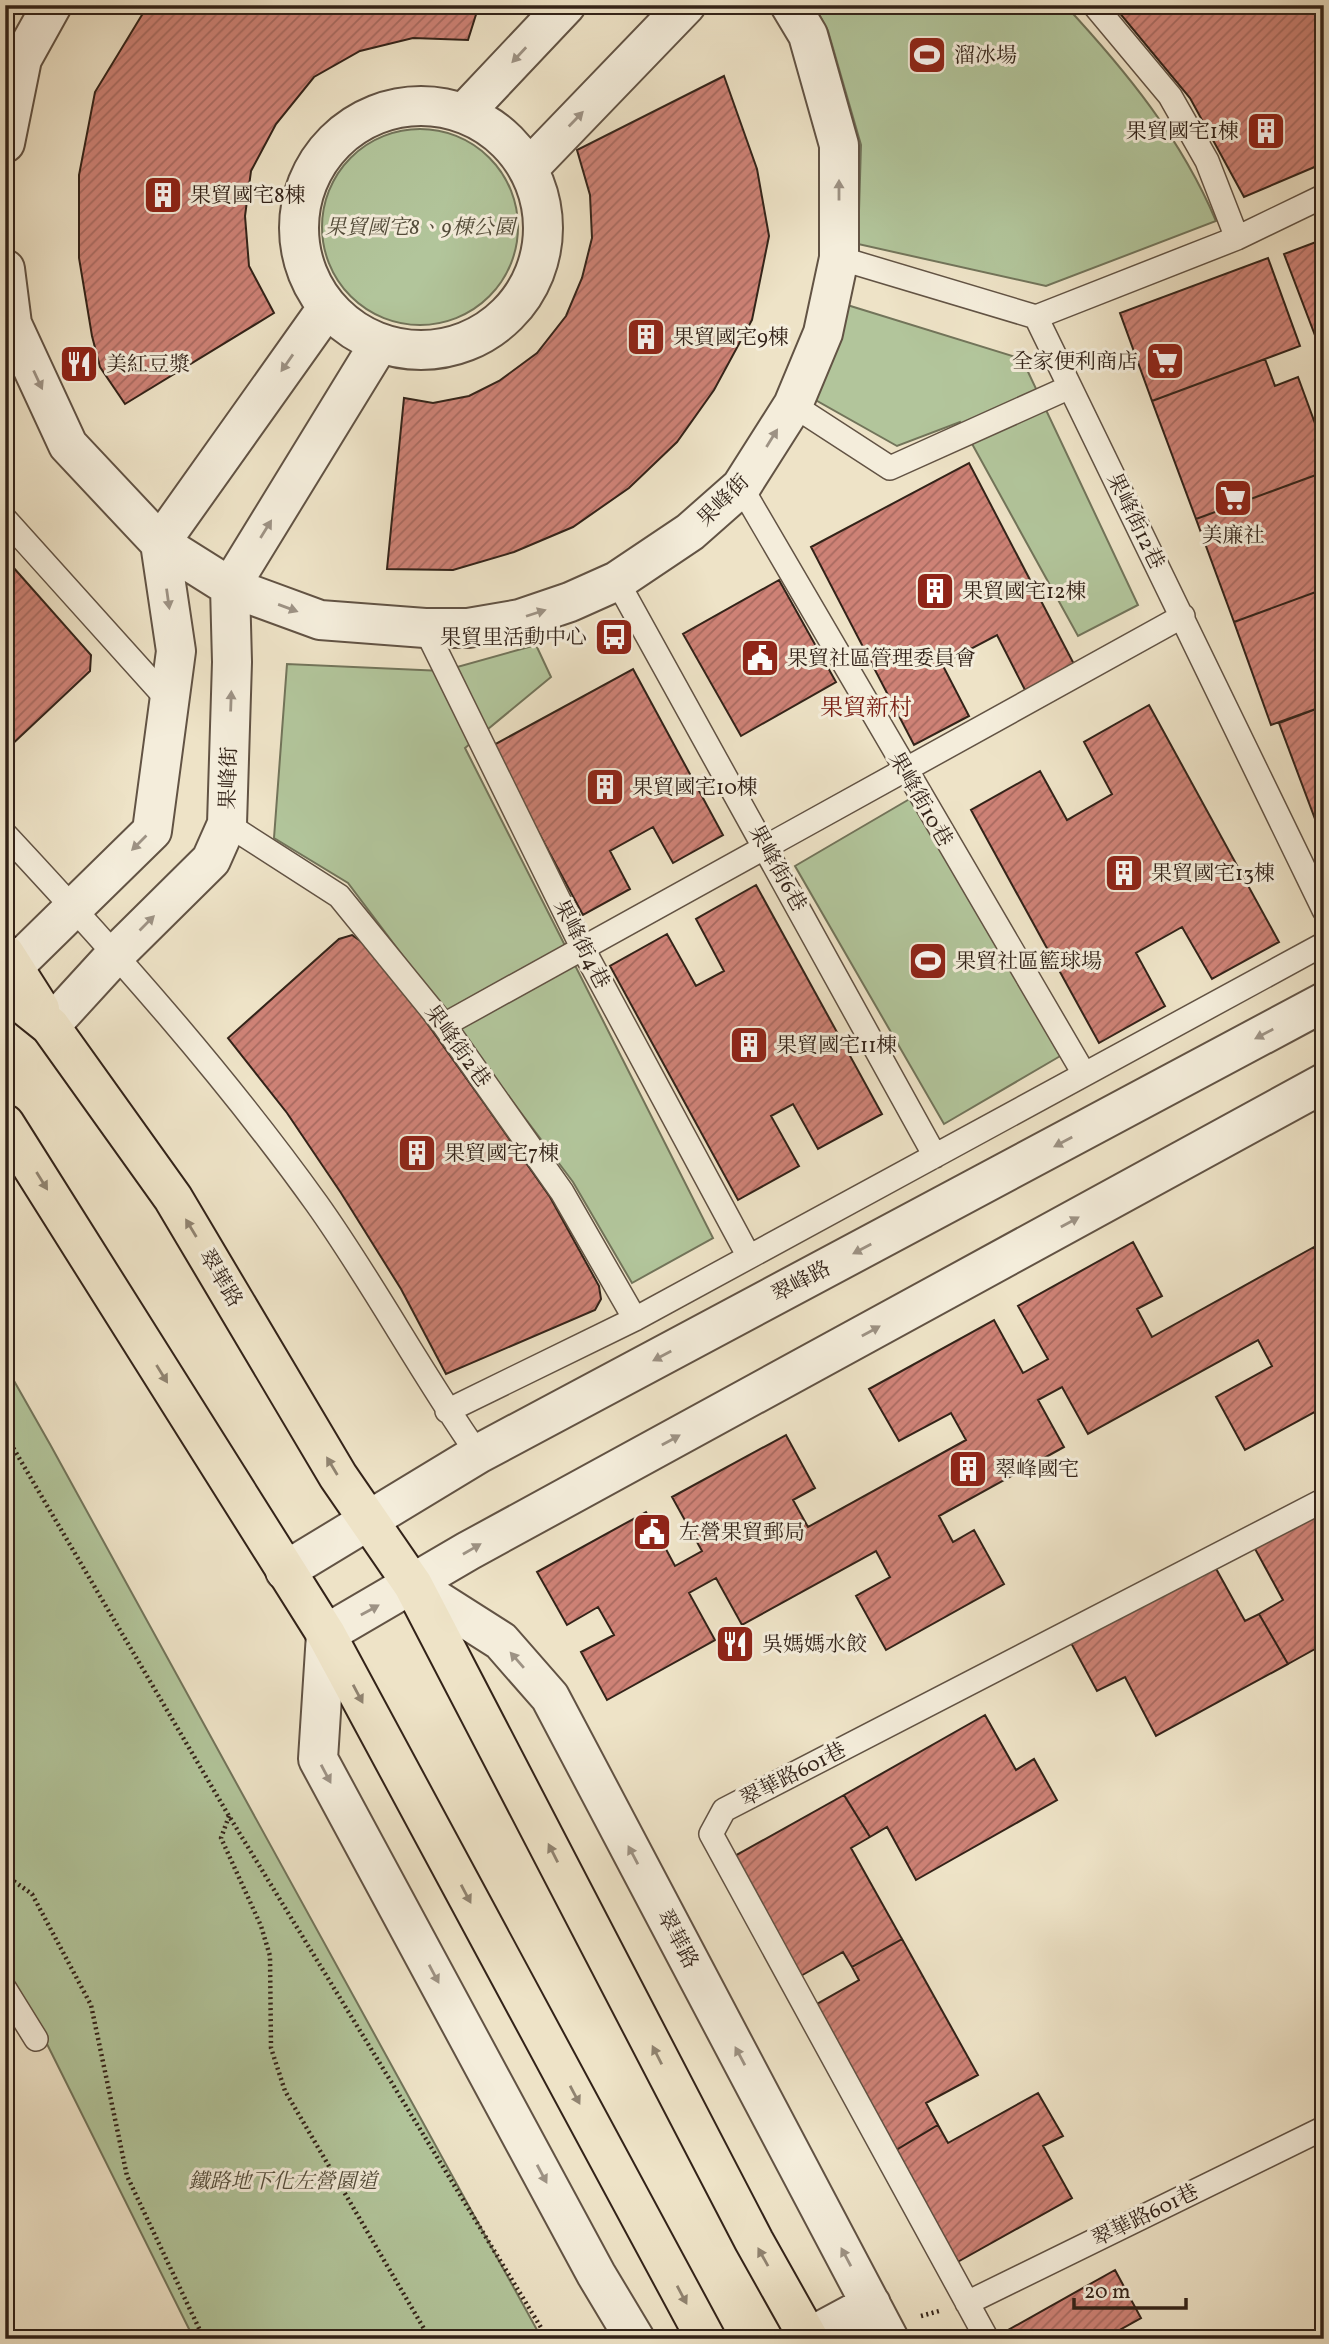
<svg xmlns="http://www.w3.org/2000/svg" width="1329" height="2344" font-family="Vollkorn,'Noto Serif TC',serif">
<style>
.green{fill:#b2c59b;stroke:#72745a;stroke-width:2}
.building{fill:url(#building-hatch);stroke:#332319;stroke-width:2}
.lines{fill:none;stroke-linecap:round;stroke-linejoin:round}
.lane-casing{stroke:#625344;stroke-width:26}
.street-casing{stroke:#625344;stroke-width:42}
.primary-casing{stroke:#332319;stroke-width:42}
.path{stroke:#332319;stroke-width:4.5;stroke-dasharray:2 3.5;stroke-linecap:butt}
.lane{stroke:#f4eddb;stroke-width:23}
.street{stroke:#f4eddb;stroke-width:38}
.primary{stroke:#eee3c7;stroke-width:38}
.oneway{fill:#9d9284}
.oneway2{fill:#908370}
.labels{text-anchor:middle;stroke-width:6;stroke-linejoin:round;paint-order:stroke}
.poi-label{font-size:21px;fill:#332319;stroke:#f4eddb;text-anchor:start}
.park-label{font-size:21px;font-style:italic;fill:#534c3a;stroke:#f4eddb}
.street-label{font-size:21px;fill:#332319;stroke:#f4eddb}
.neighbourhood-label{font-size:23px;fill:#7a1f14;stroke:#f4eddb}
</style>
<defs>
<pattern id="building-hatch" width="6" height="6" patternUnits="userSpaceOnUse" patternTransform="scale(1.75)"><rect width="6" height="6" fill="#ce8276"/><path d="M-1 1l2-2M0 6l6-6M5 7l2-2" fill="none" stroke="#a86a60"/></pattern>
</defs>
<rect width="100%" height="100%" fill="#eee3c7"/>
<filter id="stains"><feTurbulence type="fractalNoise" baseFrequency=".00286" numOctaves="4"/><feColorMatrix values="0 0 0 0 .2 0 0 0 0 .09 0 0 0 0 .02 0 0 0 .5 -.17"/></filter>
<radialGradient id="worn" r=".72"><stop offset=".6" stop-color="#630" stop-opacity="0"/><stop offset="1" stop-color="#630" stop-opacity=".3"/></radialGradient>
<path class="green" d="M814 5H1065C1126 71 1181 138 1216 221L1046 286 858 244 861 145 828 31Z
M322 227a98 98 0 1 1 196 0a98 98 0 1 1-196 0Z
M844 304 1022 359 1138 605 1078 636 960 422 897 446 812 398Z
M536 645 551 677 465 748 713 1238 632 1283 573 1182 348 883 274 838 287 664 443 671Z
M913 797 1062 1055 944 1124 795 866Z
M5 1365 51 1446 542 2339H194L46 2042 5 1973Z"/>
<path class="building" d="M148 5H479L468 40 413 38 360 51 314 77 276 124 251 171 245 216 249 266 274 313 125 404 100 367 92 336 79 258V175L95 92Z
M1113 5H1324V163L1244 197 1190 98Z
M724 76 757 169 769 236 752 320 714 390 677 442 629 488 573 527 514 552 453 570 387 569 404 398 433 403 469 396 499 381 537 353 566 316 582 278 592 238 590 195 577 150Z
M1324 239V359L1284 254Z
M1268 258 1300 346 1152 401 1120 313Z
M1265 359 1275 386 1298 377 1324 448V472L1196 519 1152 401Z
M969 463 1075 666 1026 692 997 635 942 664 969 716 914 745 811 547Z
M1324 472V589L1234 622 1196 519Z
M5 558 91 655 90 671 5 751Z
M779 580 836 682 741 736 683 634Z
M1324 589V706L1271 725 1234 622Z
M633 669 723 835 673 863 653 827 610 851 630 889 583 915 492 746Z
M1149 705 1279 942 1212 979 1182 927 1136 953 1165 1006 1099 1043 971 810 1040 771 1067 820 1112 794 1084 742Z
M1324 706V843L1279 723Z
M756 885 882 1114 818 1149 793 1104 771 1116 799 1166 738 1200 610 966 667 934 696 986 724 971 696 919Z
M352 935 363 943 419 1012 484 1103 550 1197 599 1286 601 1299 595 1310 446 1374 401 1289 341 1193 287 1113 228 1038 339 939Z
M1133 1242 1162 1296 1137 1309 1152 1337 1314 1247 1324 1265V1407L1245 1450 1216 1397 1272 1366 1258 1340 1088 1434 1062 1387 1038 1400 1064 1447 939 1516 953 1542 974 1530 1004 1584 886 1650 856 1596 890 1577 876 1551 742 1625 716 1578 689 1593 715 1640 607 1700 581 1652 614 1635 598 1607 567 1625 537 1572 646 1512 675 1566 702 1551 672 1497 786 1435 815 1488 793 1500 808 1527 966 1440 951 1413 899 1441 869 1389 994 1320 1023 1373 1048 1359 1018 1306Z
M1324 1508V1644L1288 1664 1259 1614 1283 1600 1254 1547Z
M1214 1565 1245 1621 1259 1614 1288 1664 1156 1736 1125 1677 1097 1691 1071 1643Z
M985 1715 1016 1770 1034 1759 1057 1800 916 1880 887 1827 870 1837 844 1795Z
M844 1795 870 1837 851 1848 902 1939 852 1967 843 1952 799 1977 733 1857Z
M902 1939 978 2075 926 2103 938 2125 891 2153 810 2008 859 1980 852 1967Z
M1038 2093 1063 2136 1043 2146 1072 2198 954 2264 891 2153 938 2125 948 2143Z
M1115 2270 1141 2318 1118 2331 1122 2339H992Z"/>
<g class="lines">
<g class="lane-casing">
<path id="lane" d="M1094 5 1170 96 1207 161 1237 238
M839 258 1036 317 1324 910
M1036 317 1237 238 1324 196
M793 405 890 468 1070 387
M741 487 1083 1072
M5 519 168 700
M617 581 935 1156
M425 628 582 947 748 1255
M227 824 339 896 444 1025 562 1192 635 1319
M5 834C115 952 223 1073 317 1204 374 1284 421 1373 478 1454
M444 1025 1183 616
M447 1411 635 1319 1324 944
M5 1989 36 2039
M967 2303 1324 2128
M987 2339 711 1834 724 1810 1324 1500"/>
</g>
<g class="street-casing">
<path id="street" d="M299 228a122 122 0 1 1 244 0a122 122 0 1 1-244 0Z
M464 113 566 5
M5 143 22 59 52 5
M528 169 686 5
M5 269 12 324 68 445 160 543 230 587 320 620 425 628H468L520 619 570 602 617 581 690 532 741 487 793 405 823 333 839 258V145L808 35 790 5
M5 975 152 831 176 651 160 543 327 308
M50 1026 115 955 211 860 227 824 232 662 230 587 379 344
M285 1571 478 1454 1324 1002
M413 1585 501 1641 550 1697 889 2339
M635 2339 596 2274 318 1759 326 1634 468 1551 1324 1083
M806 2339 871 2304"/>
</g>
<g class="primary-casing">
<path id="primary" d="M5 954 40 1009
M5 990 50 1026 173 1198 338 1476 413 1585 754 2241 809 2339
M5 1124 326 1634 706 2339"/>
</g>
<path class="path" d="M5 1434 229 1816 548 2339
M229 1816 221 1838 261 1926 270 1956 271 2048 285 2091 430 2339
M5 1875 32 1894 91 2005 127 2176 204 2339
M921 2316 939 2311"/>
<use href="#lane" class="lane"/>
<use href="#street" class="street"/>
<use href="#primary" class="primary"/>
</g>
<defs><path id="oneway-solid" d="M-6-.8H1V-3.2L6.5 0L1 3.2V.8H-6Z" transform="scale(1.75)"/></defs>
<g class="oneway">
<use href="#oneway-solid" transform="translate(519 55) rotate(133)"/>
<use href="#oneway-solid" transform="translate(576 119) rotate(-46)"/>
<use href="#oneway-solid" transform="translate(839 190) rotate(-90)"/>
<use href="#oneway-solid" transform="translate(287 363) rotate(125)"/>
<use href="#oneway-solid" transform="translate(38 380) rotate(65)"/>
<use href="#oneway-solid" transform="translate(772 438) rotate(-58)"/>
<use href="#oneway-solid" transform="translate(266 529) rotate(-58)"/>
<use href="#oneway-solid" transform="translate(168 599) rotate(82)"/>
<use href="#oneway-solid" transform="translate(288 608) rotate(20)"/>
<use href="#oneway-solid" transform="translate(536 613) rotate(-18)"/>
<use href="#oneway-solid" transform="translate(231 701) rotate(-88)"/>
<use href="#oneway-solid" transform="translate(139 843) rotate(135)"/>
<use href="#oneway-solid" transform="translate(147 923) rotate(-45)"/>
<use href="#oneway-solid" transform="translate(1264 1034) rotate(152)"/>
<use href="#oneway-solid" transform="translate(1063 1142) rotate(152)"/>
<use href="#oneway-solid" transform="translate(1070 1222) rotate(-29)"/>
<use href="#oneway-solid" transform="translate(862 1249) rotate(152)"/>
<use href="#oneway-solid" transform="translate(871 1331) rotate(-29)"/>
<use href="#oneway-solid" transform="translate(662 1356) rotate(152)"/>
<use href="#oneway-solid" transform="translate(671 1440) rotate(-29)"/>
<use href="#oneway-solid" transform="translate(472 1549) rotate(-30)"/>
<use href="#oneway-solid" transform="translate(370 1610) rotate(-29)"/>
<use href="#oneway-solid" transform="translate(517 1660) rotate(-131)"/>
<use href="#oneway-solid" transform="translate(326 1774) rotate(62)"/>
<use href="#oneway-solid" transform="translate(633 1855) rotate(-118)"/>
<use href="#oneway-solid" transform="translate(434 1974) rotate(62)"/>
<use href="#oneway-solid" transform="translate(740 2056) rotate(-118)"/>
<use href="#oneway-solid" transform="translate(542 2174) rotate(62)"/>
<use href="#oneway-solid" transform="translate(846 2257) rotate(-118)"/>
</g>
<g class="oneway2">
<use href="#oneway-solid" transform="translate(42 1181) rotate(58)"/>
<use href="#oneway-solid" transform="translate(191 1228) rotate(-121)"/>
<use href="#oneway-solid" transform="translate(162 1374) rotate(58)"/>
<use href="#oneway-solid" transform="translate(332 1466) rotate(-121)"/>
<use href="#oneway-solid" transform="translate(358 1694) rotate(62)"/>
<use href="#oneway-solid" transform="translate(553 1853) rotate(-117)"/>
<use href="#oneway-solid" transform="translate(466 1894) rotate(62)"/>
<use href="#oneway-solid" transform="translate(657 2055) rotate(-117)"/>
<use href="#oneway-solid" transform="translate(575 2095) rotate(62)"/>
<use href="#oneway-solid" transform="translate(763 2257) rotate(-119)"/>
<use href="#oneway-solid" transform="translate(682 2295) rotate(62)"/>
</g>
<defs>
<g id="stadium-square" transform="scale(2.0125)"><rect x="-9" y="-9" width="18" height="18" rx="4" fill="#8f2418" stroke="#f4eddb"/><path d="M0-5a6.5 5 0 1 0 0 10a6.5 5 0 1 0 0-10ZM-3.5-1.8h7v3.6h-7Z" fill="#fff"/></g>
<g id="building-square" transform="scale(2.0125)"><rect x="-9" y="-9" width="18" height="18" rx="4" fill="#8f2418" stroke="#f4eddb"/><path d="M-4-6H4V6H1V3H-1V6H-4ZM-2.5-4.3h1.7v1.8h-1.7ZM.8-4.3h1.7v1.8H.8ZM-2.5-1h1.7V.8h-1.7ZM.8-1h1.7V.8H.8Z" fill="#fff"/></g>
<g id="supermarket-square" transform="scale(2.0125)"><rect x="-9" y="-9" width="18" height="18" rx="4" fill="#8f2418" stroke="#f4eddb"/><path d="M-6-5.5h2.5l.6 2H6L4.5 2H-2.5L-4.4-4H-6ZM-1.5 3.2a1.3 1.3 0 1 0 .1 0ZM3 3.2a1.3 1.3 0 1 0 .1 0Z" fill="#fff"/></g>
<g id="restaurant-square" transform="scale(2.0125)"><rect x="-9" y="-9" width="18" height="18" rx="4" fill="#8f2418" stroke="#f4eddb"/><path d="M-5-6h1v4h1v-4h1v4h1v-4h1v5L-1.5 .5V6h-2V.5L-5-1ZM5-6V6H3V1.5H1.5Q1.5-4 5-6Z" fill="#fff"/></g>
<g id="bus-square" transform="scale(2.0125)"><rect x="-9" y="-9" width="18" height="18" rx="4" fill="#8f2418" stroke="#f4eddb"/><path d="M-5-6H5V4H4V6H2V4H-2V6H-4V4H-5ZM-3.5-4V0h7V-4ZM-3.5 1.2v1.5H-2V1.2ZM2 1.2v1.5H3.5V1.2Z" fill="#fff"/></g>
<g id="civic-square" transform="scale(2.0125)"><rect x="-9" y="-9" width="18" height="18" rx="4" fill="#8f2418" stroke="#f4eddb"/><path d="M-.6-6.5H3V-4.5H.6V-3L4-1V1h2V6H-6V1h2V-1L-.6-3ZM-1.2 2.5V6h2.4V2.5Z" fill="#fff"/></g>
</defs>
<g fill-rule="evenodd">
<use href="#stadium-square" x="927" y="55"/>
<use href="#building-square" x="1266" y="131"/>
<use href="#building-square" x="163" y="195"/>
<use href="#building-square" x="646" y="337"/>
<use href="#supermarket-square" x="1165" y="361"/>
<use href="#restaurant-square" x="79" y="364"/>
<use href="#supermarket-square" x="1233" y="498"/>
<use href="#building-square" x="935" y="591"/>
<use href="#bus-square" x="614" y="637"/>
<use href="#civic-square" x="760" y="658"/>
<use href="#building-square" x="605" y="787"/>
<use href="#building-square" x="1124" y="873"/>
<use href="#stadium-square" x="928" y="961"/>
<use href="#building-square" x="749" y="1045"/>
<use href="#building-square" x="417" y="1153"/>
<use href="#building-square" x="968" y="1469"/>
<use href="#civic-square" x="652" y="1532"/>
<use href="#restaurant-square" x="735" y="1644"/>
</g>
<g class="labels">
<g class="poi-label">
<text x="954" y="62">溜冰場</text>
<text x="1239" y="138" text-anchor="end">果貿國宅1棟</text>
<text x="190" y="202">果貿國宅8棟</text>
<text x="673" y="344">果貿國宅9棟</text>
<text x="1138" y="368" text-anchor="end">全家便利商店</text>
<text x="106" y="371">美紅豆漿</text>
<text x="1233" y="542" text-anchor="middle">美廉社</text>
<text x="962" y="598">果貿國宅12棟</text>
<text x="587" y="644" text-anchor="end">果貿里活動中心</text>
<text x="787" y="665">果貿社區管理委員會</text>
<text x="632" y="794">果貿國宅10棟</text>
<text x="1151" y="880">果貿國宅13棟</text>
<text x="955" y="968">果貿社區籃球場</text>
<text x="776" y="1052">果貿國宅11棟</text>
<text x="444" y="1160">果貿國宅7棟</text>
<text x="995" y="1476">翠峰國宅</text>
<text x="679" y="1539">左營果貿郵局</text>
<text x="762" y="1651">吳媽媽水餃</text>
</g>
<g class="park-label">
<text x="420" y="234">果貿國宅8、9棟公園</text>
<text x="283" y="2188">鐵路地下化左營園道</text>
</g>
<g class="street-label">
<text transform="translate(723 500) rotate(-45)" y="7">果峰街</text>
<text transform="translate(1136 521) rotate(64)" y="7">果峰街12巷</text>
<text transform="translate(228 778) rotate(-88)" y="7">果峰街</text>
<text transform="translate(921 799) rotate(60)" y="7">果峰街10巷</text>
<text transform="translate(778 868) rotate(61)" y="7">果峰街6巷</text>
<text transform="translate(582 944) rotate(63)" y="7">果峰街4巷</text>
<text transform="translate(458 1046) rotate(54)" y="7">果峰街2巷</text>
<text transform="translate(221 1278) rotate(59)" y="7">翠華路</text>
<text transform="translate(801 1281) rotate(-28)" y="7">翠峰路</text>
<text transform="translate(793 1774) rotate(-27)" y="7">翠華路601巷</text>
<text transform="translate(678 1939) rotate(62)" y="7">翠華路</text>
<text transform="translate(1145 2215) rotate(-26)" y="7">翠華路601巷</text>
</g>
<g class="neighbourhood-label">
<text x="866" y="715">果貿新村</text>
</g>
</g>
<rect width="1329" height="2344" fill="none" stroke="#eee3c7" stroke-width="28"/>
<rect x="7" y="7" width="1315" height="2330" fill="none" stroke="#332319" stroke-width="3.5"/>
<rect x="14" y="14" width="1301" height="2316" fill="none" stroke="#332319" stroke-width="2"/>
<path d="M1074 2298v10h112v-10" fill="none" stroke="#332319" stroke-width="3.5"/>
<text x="1084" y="2298" font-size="21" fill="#332319" stroke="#f4eddb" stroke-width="5" paint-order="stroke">20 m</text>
<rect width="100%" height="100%" filter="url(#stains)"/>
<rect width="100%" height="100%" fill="url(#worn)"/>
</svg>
